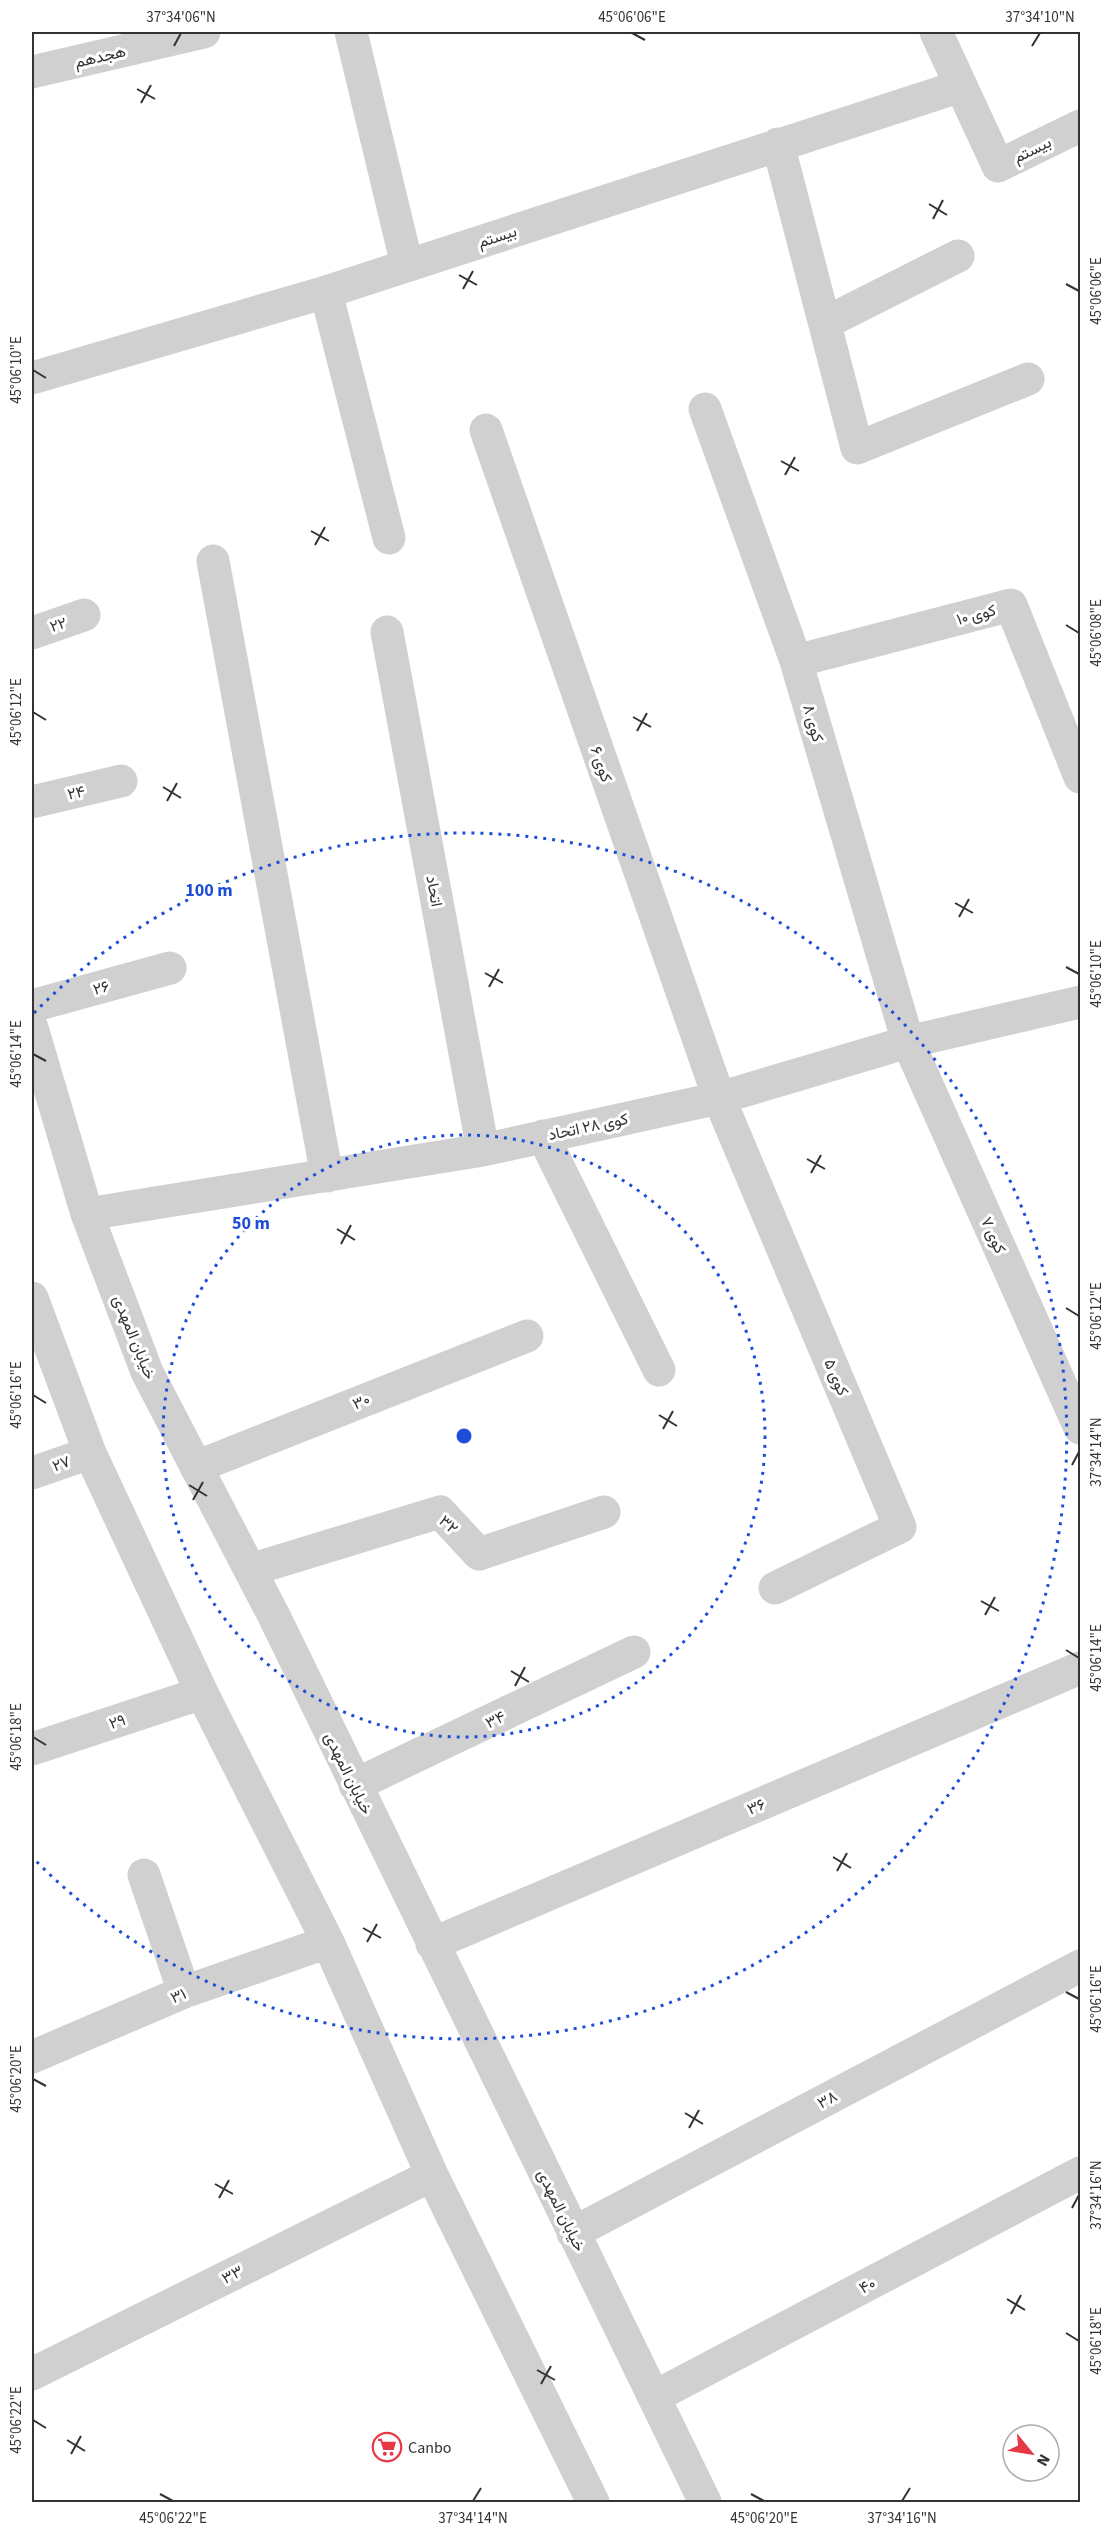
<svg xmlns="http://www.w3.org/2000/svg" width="1112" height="2534" font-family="'Source Sans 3',Vazirmatn,sans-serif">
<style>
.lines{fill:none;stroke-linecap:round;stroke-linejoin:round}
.minor{stroke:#d0d0d0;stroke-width:33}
.ticks{fill:none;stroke:#333;stroke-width:2}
.ring{fill:none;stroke:#1d4ed8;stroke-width:3;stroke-dasharray:3 6}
.labels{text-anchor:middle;stroke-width:6;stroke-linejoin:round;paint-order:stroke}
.street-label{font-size:16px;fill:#333;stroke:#fff}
.poi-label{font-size:16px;fill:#333;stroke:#fff;text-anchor:start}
.centre{fill:#1d4ed8;stroke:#fff;stroke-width:3}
.ring-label{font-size:18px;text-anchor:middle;font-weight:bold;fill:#1d4ed8;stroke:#fff;stroke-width:6;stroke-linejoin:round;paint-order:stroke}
.neatline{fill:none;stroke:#333;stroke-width:2}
.ticks-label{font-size:15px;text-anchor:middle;fill:#333}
</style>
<rect width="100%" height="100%" fill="#fff"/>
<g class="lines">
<path class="minor" d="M351 32 407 265
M936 32 998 166 1080 126
M32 72 204 32
M778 144 857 448 1028 379
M326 292 389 538
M825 323 958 256
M32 378 326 292 961 86
M705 409 796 661 908 1042 1080 1428
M486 430 719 1098 900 1527 775 1588
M213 561 327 1176
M387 632 483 1150
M32 633 84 615
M796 661 1011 605 1080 777
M32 802 121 781
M32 1006 170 968
M32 1028 87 1214 147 1372 274 1616 705 2502
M543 1136 659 1370
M87 1214 483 1150 719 1098 908 1042 1080 1002
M32 1298 90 1453 202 1693 328 1942 432 2175 593 2502
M196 1467 527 1336
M32 1473 90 1453
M250 1570 440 1512 479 1554 604 1512
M32 1749 202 1693
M355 1785 634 1652
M144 1875 184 1992
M432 1944 1080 1668
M32 2057 184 1992 328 1942
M573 2233 1080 1966
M32 2374 432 2175
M654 2397 1080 2173"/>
</g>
<path class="ticks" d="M632 33 645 40M174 46 181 33M1032 46 1040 33M137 89 155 99M141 103 151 85M929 204 947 215M933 219 943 200M459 275 477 285M1066 284 1079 291M463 289 473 271M33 370 46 378M781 461 799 471M785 475 795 457M311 531 329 541M315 545 325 527M1066 625 1079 633M33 712 46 720M633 717 651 727M637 731 647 713M163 787 181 798M167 801 177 783M955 903 973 913M959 917 969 899M1066 967 1079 974M485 973 503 983M489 987 499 969M33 1054 46 1061M807 1159 825 1169M811 1173 821 1155M337 1229 355 1240M341 1244 351 1225M1066 1308 1079 1316M33 1395 46 1403M659 1415 677 1426M663 1429 673 1411M1072 1465 1079 1452M189 1485 207 1496M193 1500 203 1482M981 1601 999 1611M985 1615 995 1597M1066 1650 1079 1658M511 1671 529 1682M515 1686 525 1667M33 1737 46 1745M833 1857 851 1868M837 1871 847 1853M363 1928 381 1938M367 1942 377 1924M1066 1992 1079 1999M33 2079 46 2086M685 2113 703 2124M689 2128 699 2110M215 2184 233 2194M219 2198 229 2180M1072 2208 1079 2195M1007 2299 1025 2310M1011 2314 1021 2295M1066 2333 1079 2341M537 2370 555 2380M541 2384 551 2366M33 2420 46 2428M67 2440 85 2451M71 2454 81 2436M160 2494 173 2501M751 2494 764 2501M473 2501 481 2488M902 2501 910 2488"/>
<g class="ring">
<circle cx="464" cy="1436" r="301"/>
<path d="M34 1013A603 603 0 1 1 34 1859"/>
</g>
<defs>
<g id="supermarket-ring" transform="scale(1.5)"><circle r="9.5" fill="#fff" stroke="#e63946" stroke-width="1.5"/><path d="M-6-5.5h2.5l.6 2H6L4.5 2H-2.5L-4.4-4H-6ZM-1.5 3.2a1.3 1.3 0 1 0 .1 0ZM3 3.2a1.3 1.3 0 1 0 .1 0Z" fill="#e63946"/></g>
</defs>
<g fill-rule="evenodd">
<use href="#supermarket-ring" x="387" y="2447"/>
</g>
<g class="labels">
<g class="street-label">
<text transform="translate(100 56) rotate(-13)" y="6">هجدهم</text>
<text transform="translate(1032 149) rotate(-26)" y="6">بیستم</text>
<text transform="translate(497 236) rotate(-18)" y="6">بیستم</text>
<text transform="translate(976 614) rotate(-15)" y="6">کوی ۱۰</text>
<text transform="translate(58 624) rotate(-18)" y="6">۲۲</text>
<text transform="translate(814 723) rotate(74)" y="6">کوی ۸</text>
<text transform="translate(602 764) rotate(71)" y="6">کوی ۶</text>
<text transform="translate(76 792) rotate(-13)" y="6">۲۴</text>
<text transform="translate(435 891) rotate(80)" y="6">اتحاد</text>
<text transform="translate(101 987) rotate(-15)" y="6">۲۶</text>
<text transform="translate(588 1126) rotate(-12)" y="6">کوی ۲۸ اتحاد</text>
<text transform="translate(994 1235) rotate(66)" y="6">کوی ۷</text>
<text transform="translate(135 1337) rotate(68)" y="6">خیابان المهدی</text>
<text transform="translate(837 1377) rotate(67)" y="6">کوی ۵</text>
<text transform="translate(361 1401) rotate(-22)" y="6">۳۰</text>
<text transform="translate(61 1463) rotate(-20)" y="6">۲۷</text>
<text transform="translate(449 1524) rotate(42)" y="6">۳۲</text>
<text transform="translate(495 1719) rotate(-26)" y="6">۳۴</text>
<text transform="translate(117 1721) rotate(-18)" y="6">۲۹</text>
<text transform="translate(349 1773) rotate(64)" y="6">خیابان المهدی</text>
<text transform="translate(756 1806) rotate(-23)" y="6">۳۶</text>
<text transform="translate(178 1995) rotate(-22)" y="6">۳۱</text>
<text transform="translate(827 2099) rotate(-28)" y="6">۳۸</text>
<text transform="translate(562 2210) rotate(64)" y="6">خیابان المهدی</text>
<text transform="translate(232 2274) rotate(-27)" y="6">۳۳</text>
<text transform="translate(867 2285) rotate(-28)" y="6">۴۰</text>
</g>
<g class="poi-label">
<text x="408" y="2453">Canbo</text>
</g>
</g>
<circle cx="464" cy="1436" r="9" class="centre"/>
<g class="ring-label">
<text x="209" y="896">100 m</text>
<text x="251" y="1229">50 m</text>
</g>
<rect width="1112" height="2534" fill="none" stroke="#ffffff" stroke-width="66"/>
<g transform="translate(1031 2453) rotate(120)"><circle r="28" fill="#ffffff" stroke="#adadad" stroke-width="1.5"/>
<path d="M0-4.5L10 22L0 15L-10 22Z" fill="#e63946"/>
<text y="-9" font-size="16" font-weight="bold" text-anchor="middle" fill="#333333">N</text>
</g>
<rect x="33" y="33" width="1046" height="2468" class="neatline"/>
<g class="ticks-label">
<text x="181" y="22">37°34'06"N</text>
<text x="632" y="22">45°06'06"E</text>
<text x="1040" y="22">37°34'10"N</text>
<text transform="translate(1096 291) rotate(-90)" y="5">45°06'06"E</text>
<text transform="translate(16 370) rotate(-90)" y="5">45°06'10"E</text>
<text transform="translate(1096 633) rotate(-90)" y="5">45°06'08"E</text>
<text transform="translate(16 712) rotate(-90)" y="5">45°06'12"E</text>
<text transform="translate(1096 974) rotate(-90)" y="5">45°06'10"E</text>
<text transform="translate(16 1054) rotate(-90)" y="5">45°06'14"E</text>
<text transform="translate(1096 1316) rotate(-90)" y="5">45°06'12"E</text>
<text transform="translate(16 1395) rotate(-90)" y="5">45°06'16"E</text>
<text transform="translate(1096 1452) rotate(-90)" y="5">37°34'14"N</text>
<text transform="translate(1096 1658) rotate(-90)" y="5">45°06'14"E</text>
<text transform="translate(16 1737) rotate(-90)" y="5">45°06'18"E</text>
<text transform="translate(1096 1999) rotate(-90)" y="5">45°06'16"E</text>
<text transform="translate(16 2079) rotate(-90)" y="5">45°06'20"E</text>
<text transform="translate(1096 2195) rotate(-90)" y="5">37°34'16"N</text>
<text transform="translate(1096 2341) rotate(-90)" y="5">45°06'18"E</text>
<text transform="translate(16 2420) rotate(-90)" y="5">45°06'22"E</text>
<text x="173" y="2523">45°06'22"E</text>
<text x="473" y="2523">37°34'14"N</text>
<text x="764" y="2523">45°06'20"E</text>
<text x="902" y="2523">37°34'16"N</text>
</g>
</svg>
